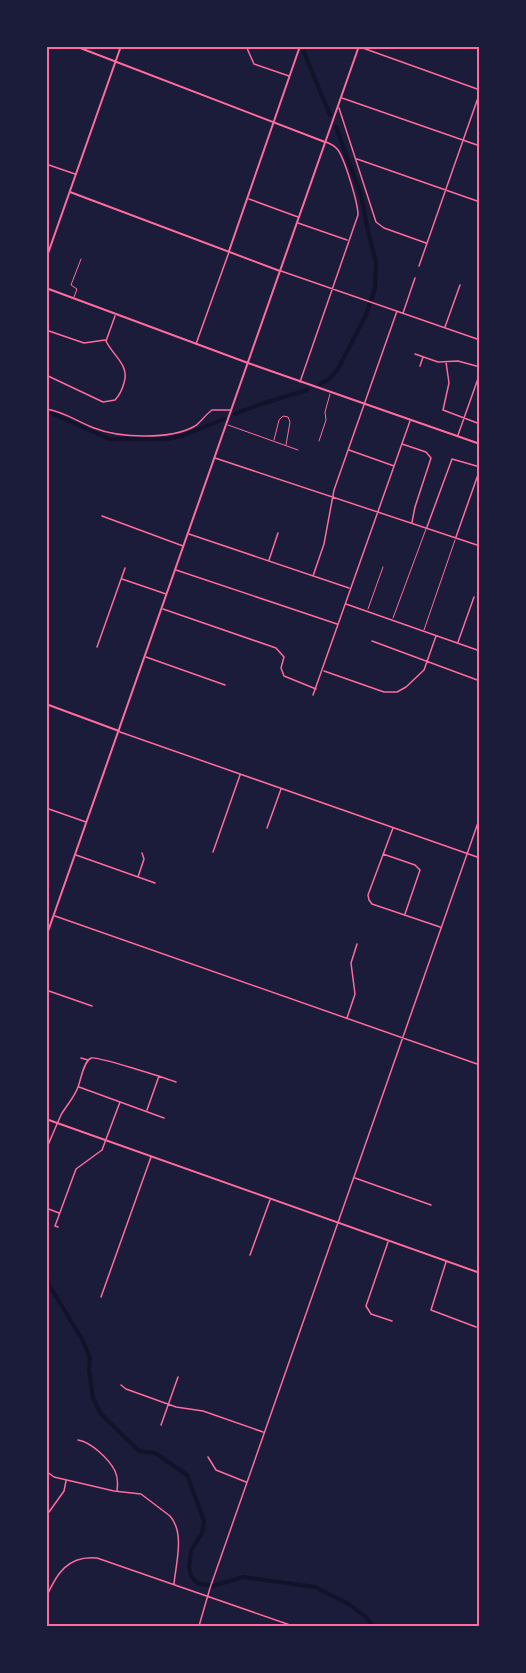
<svg xmlns="http://www.w3.org/2000/svg" width="526" height="1673" font-family="Barlow,sans-serif">
<style>
.lines{fill:none;stroke-linecap:round;stroke-linejoin:round}
.canal{stroke:#12122b;stroke-width:4}
.service{stroke:#ff6b9d;stroke-width:1}
.minor{stroke:#ff6b9d;stroke-width:1.5}
.tertiary{stroke:#ff6b9d;stroke-width:2}
.secondary{stroke:#ff6b9d;stroke-width:2}
.neatline{fill:none;stroke:#ff6b9d;stroke-width:2}
</style>
<rect width="100%" height="100%" fill="#1b1b3a"/>
<g class="lines">
<path class="canal" d="M303 50 330 115
M320 384 329 379 338 369 366 315 375 288 376 262 368 231 361 195 336 127
M51 413 109 439H167L182 436 224 419
M235 414 261 404 307 390
M46 1058V1061
M46 1274 49 1285 82 1339 90 1358 89 1370 93 1398 101 1414 139 1451 155 1453 187 1475 204 1521 202 1533 191 1551 189 1567 191 1576 197 1583 212 1586 244 1577 315 1587 347 1603 366 1617 373 1626"/>
<path class="service" d="M74 297 77 289 71 285 81 259
M228 425 298 450
M274 440 279 420 283 416 288 417 290 422 286 445
M319 441 326 420 325 412 330 394
M368 609 383 567
M393 618 426 529
M424 630 455 540"/>
<path class="minor" d="M246 46 254 64 289 76
M360 47 480 90
M342 98 480 146
M339 108 376 222 384 228 426 243
M357 159 480 202
M46 164 75 174
M249 199 298 217
M298 223 347 240
M419 266 480 92
M281 271 480 340
M403 313 415 278
M445 327 460 285
M46 330 84 343 105 340
M196 344 229 252
M415 354 438 362 458 361 480 367
M446 362 449 383 443 410 480 424
M420 366 423 357
M46 375 103 402 115 400C120 395 122 390 124 383 130 365 113 356 106 341L115 316
M300 382 358 215C358 203 345 160 338 150 335 146 331 144 326 142
M46 409C63 411 78 422 94 428 119 438 171 440 195 426 201 422 205 415 212 410H230
M458 435 480 373
M402 444 426 452 431 458 415 507 412 522
M349 450 394 466
M215 458 480 546
M102 516 183 546
M427 527 452 459 480 467
M189 534 349 588
M456 537 480 469
M269 560 278 533
M176 570 337 624
M313 576 324 544 334 490 397 311
M122 579 166 594
M346 604 480 651
M163 609 276 648 284 657 281 668 284 676 316 689
M372 641 480 681
M458 642 474 597
M97 647 125 568
M146 657 225 685
M324 671 384 692H397L406 687 424 670 436 636
M313 695 410 421
M120 732 480 858
M46 808 86 822
M267 828 281 789
M393 828 368 895 369 900 372 904 440 927
M213 852 240 775
M383 854 415 865 420 870 405 914
M76 855 155 883
M138 877 144 859 142 853
M55 916 480 1065
M46 990 92 1006
M347 1018 355 994 351 963 357 944
M81 1058 88 1060
M79 1087 164 1118
M147 1110 159 1076
M46 1150C51 1138 56 1126 61 1115 66 1106 74 1098 78 1087 81 1080 83 1062 91 1058 97 1056 165 1078 176 1082
M355 1178 431 1205
M46 1208 59 1213
M58 1227 55 1226 76 1169 102 1150 120 1102
M388 1242 366 1306 371 1314 392 1321
M250 1255 270 1200
M446 1262 431 1310 476 1327
M101 1297 151 1157
M121 1385 126 1389 176 1407 203 1411 263 1432
M161 1425 178 1377
M78 1440C91 1442 109 1459 115 1471 118 1477 118 1483 117 1490
M208 1457 216 1470 246 1482
M46 1471 54 1477 114 1491 141 1494 170 1516C185 1533 176 1563 174 1584
M49 1512 64 1491 66 1481
M46 1598C56 1574 68 1555 97 1558L293 1626
M199 1626 210 1588 480 817"/>
<path class="tertiary" d="M75 46 325 142
M70 192 280 271
M229 251 300 46
M46 259 121 46
M46 704 119 731"/>
<path class="secondary" d="M46 288 248 363 480 444
M46 937 359 46
M46 1119 480 1273"/>
</g>
<rect width="526" height="1673" fill="none" stroke="#1b1b3a" stroke-width="96"/>
<rect x="48" y="48" width="430" height="1577" class="neatline"/>
</svg>
